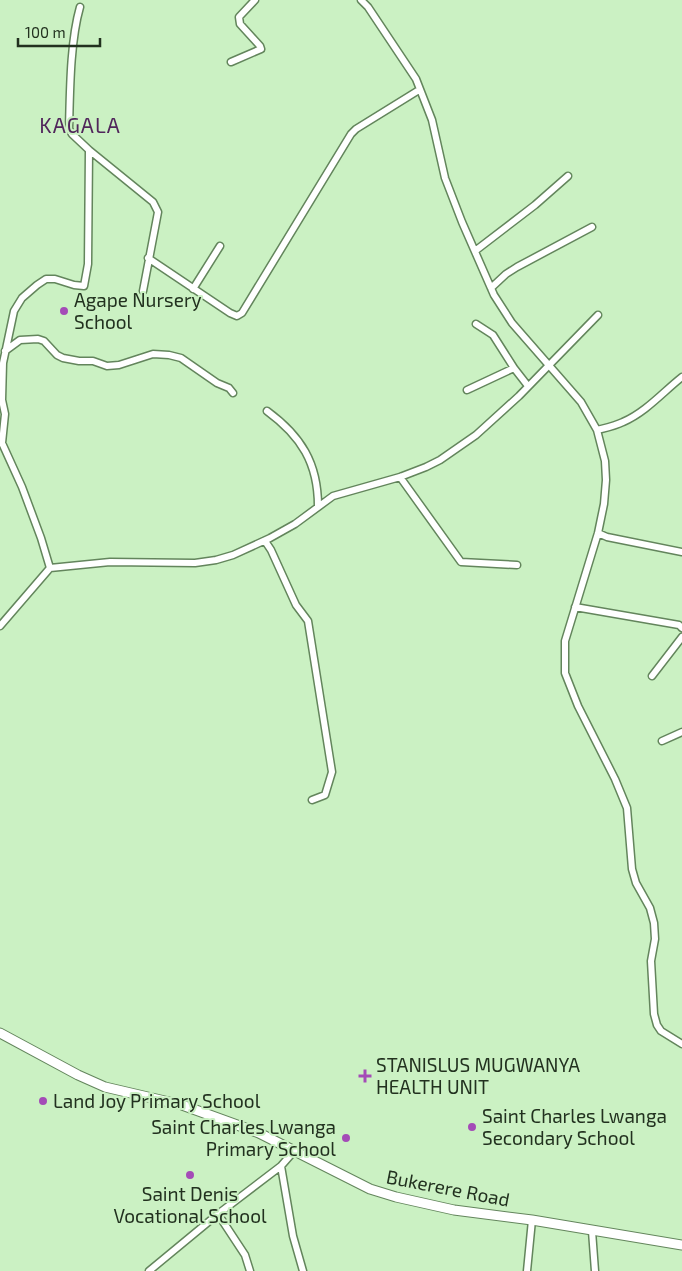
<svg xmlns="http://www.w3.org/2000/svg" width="682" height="1271" font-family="'Exo 2',sans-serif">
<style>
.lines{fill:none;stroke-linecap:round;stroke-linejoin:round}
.street-casing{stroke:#63855c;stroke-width:9}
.secondary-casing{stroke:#63855c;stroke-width:11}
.street{stroke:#fff;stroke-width:6}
.secondary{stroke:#fff;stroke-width:9}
.poi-dot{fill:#a44bb7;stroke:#cbf1c3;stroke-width:2}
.labels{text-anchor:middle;stroke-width:4;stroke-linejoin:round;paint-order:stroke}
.poi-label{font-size:19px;fill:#22311f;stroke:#cbf1c3;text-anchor:start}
.street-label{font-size:19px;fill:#22311f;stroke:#cbf1c3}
.quarter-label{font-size:21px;letter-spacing:1px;fill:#51265b;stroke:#cbf1c3}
</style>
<rect width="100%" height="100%" fill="#cbf1c3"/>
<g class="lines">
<g class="street-casing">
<path id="street" d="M361 0 368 7 416 79 432 120 445 178 462 222 494 295 512 323 581 402 597 430 605 461 606 480 604 504 598 533 565 641V673L578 706 615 779 627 808 632 869 636 883 650 908 654 923 655 939 651 961 654 1014 657 1025 661 1031 682 1044
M231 62 261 49 260 46 240 24 239 17 255 0
M89 150 153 202 158 212 143 291
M475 251 535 205 568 176
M148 258 230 313 237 316 242 313 351 134 356 129 419 90
M491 288 506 274 517 267 592 227
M193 289 220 246
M476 324 493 335 514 368
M5 351 20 340 38 339 44 341 57 355 63 358 79 361H93L107 366 119 365 153 354 169 355 181 358 217 383 229 388 233 393
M467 390 514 368 528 386
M267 411C301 436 318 463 318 506
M597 430C605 428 615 426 623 422 646 412 663 392 682 377
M400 477 461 562 517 565
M598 533 607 537 682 552
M265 541 271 550 296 605 308 621 332 772 325 795 312 800
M50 568 110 562 195 563 216 560 233 555 270 538 295 524 333 496 400 477 426 467 440 460 476 435 519 396 598 315
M575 607 679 625 682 628
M0 626 50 568 41 538 22 487 2 443 5 414 2 400 3 363 14 311 22 298 37 285 46 279H55L74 285 84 286 88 264 89 150 72 134 69 129C70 92 70 42 80 7
M652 676 682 637
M662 741 682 732
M281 1166 293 1236 303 1271
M218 1214 245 1255 250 1271
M592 1231 595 1271
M149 1271 218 1214 281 1166 295 1150
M527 1271 532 1220"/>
</g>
<g class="secondary-casing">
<path id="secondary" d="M0 1033 78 1075 105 1087 182 1105 259 1133 370 1189 396 1197 454 1210 532 1220 682 1245"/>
</g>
<use href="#street" class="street"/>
<use href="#secondary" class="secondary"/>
</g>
<g class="poi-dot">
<circle cx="64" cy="311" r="5"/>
<path d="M362.5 1068.5h5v5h5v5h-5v5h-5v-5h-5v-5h5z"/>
<circle cx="43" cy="1101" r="5"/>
<circle cx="472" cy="1127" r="5"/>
<circle cx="346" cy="1138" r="5"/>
<circle cx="190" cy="1175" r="5"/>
</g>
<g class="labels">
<g class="poi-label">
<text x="74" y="307">Agape Nursery<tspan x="74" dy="22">School</tspan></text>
<text x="376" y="1072">STANISLUS MUGWANYA<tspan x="376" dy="22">HEALTH UNIT</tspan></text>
<text x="53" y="1108">Land Joy Primary School</text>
<text x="482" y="1123">Saint Charles Lwanga<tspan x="482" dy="22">Secondary School</tspan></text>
<text x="336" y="1134" text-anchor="end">Saint Charles Lwanga<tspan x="336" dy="22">Primary School</tspan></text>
<text x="190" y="1201" text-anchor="middle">Saint Denis<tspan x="190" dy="22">Vocational School</tspan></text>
</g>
<g class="street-label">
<text transform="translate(448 1188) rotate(11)" y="7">Bukerere Road</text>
</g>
<g class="quarter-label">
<text x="80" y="133">KAGALA</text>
</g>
</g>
<path d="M18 38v8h82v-8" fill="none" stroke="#22311f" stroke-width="2.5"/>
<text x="25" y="38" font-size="15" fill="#22311f" stroke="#cbf1c3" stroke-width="4" paint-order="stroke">100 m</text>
</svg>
